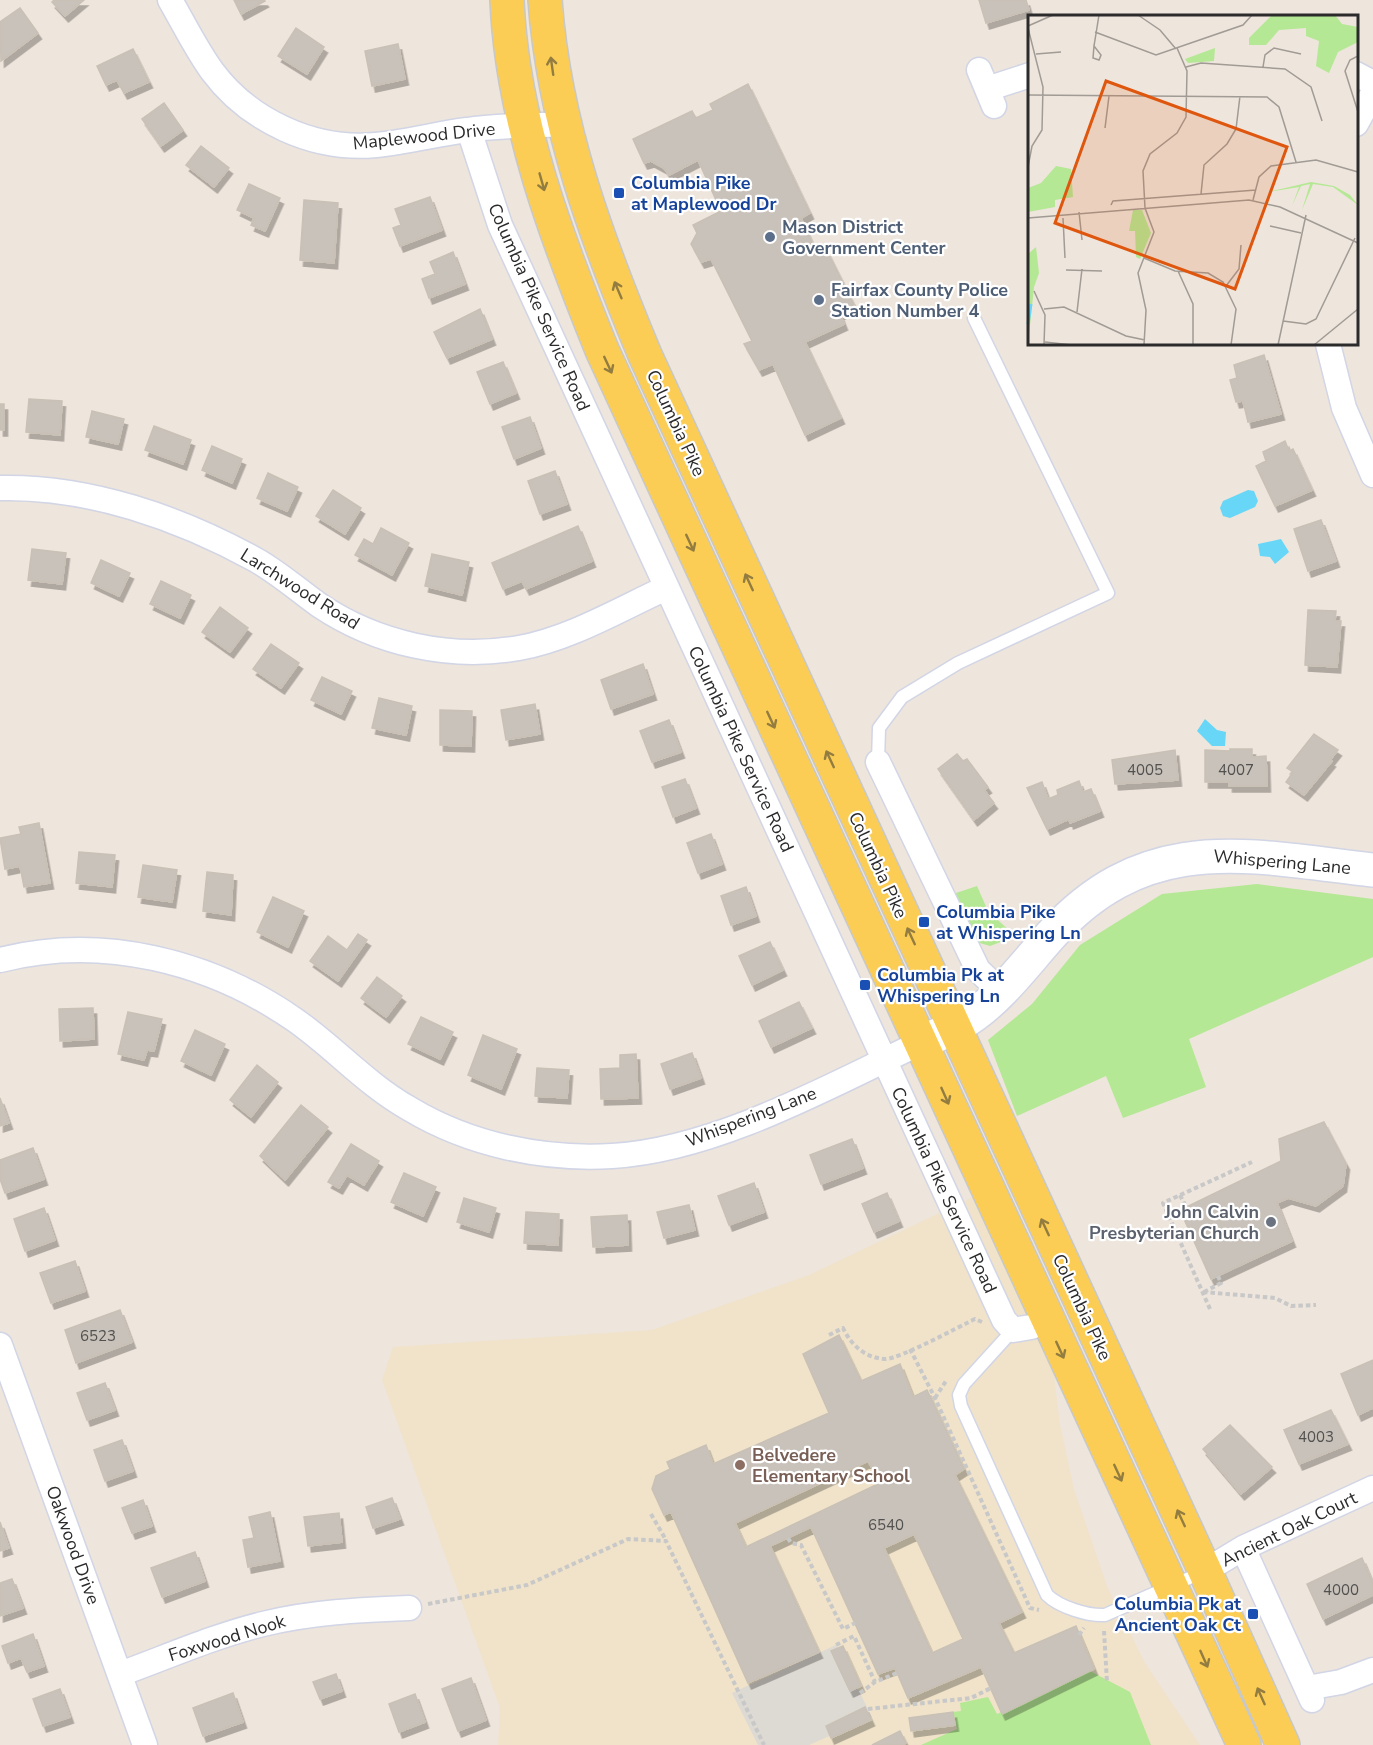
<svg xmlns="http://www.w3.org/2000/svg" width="1373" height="1745" font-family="'Nunito Sans',sans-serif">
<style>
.education{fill:#f0e3ca}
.green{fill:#b4e894}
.plaza{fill:#ddd9d3}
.water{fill:#67d6f7}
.building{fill:#c9c2bb;stroke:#c9c1b5;stroke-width:1.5;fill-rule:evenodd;filter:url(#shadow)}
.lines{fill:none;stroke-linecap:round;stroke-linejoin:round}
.lane-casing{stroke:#d1d5e5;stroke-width:15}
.street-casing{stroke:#d1d5e5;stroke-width:27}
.secondary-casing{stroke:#d1d5e5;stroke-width:36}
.primary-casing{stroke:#c8c8c8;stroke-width:36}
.path{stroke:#c8c8c8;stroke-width:4;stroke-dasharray:4.5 3;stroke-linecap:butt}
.lane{stroke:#fff;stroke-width:12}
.street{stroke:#fff;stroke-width:24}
.secondary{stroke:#fff;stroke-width:33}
.primary{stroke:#fbcd54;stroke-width:33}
.oneway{stroke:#937c40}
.transit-dot{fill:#1a4fb4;stroke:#fff;stroke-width:2}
.service-dot{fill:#5c6f8a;stroke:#fff;stroke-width:2}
.worship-dot{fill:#6b7280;stroke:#fff;stroke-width:2}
.education-dot{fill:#8d6e63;stroke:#fff;stroke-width:2}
.labels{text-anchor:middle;stroke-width:4.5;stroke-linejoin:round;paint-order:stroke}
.number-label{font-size:15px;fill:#52514f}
.street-label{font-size:18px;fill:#2b2b2b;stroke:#fff}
.transit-label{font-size:18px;font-weight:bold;fill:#164399;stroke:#fff;text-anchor:start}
.service-label{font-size:18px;font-weight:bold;fill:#4e5e75;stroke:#fff;text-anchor:start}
.worship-label{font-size:18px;font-weight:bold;fill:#5b616d;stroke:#fff;text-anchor:end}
.education-label{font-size:18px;font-weight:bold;fill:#785e54;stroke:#fff;text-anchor:start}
.inset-river{fill:none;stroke:#67d6f7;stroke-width:3}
.inset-road{fill:none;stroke:#a09b95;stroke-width:1.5}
.view{fill:#df570e;fill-opacity:0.15;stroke:#df570e;stroke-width:3}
.inset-edge{fill:none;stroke:#2b2b2b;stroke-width:3}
</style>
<defs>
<filter id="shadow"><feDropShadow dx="3.5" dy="6" stdDeviation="0" flood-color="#0004"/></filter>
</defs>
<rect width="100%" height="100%" fill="#eee5dc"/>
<path class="education" d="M975 1196 1053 1368 1060 1425 1074 1489 1107 1586 1145 1663 1200 1745H498L500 1708 382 1380 393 1347 652 1330 809 1275Z"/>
<path class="green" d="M1257 884 1373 899V957L1189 1039 1206 1087 1123 1118 1106 1076 1017 1116 988 1040 1032 1004 1080 945 1162 894Z
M977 886 988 911 1012 933 1006 940 990 946 973 941 950 895Z
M1090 1671 1130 1692 1151 1745H921L957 1729 953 1712 961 1711 960 1703 988 1697 997 1714Z"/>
<path class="plaza" d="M836 1645 872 1717 809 1745H758L732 1693Z"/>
<path class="water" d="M1248 490 1254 491 1258 501 1255 507 1230 518 1223 516 1220 508 1223 501Z
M1281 539 1289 552 1275 564 1270 557 1260 556 1258 544Z
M1205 719 1217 730 1226 732 1225 746H1212L1197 731Z"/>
<path class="building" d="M54 0H84L65 16 52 2Z
M234 0H264L265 1 241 14Z
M979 0H1026L1029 10 986 23Z
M20 8 38 33 1 61 0 22Z
M296 28 324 47 307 74 278 56Z
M398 44 405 79 372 86 365 51Z
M133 49 149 82 124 93 117 80 106 85 97 66Z
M748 84 810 213 801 218 818 256 827 251 854 305 840 314 844 324 805 342 841 418 805 435 773 364 759 370 744 344 752 341 711 259 701 262 691 244 697 233 693 225 721 211 698 160 669 175 664 168 651 161 644 163 633 139 692 111 696 118 713 110 710 104Z
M164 103 183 130 161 146 142 119Z
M201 146 229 168 214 187 186 165Z
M249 184 280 198 265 231 251 225 254 218 237 210Z
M430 197 442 230 400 246 393 228 401 225 395 209Z
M304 200 338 203 334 263 300 260Z
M453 252 465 284 429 298 422 279 435 274 430 262Z
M480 309 492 339 447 358 434 332Z
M1264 355 1281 414 1248 422 1243 401 1236 402 1230 380 1237 378 1234 365Z
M503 362 516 393 490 404 477 372Z
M29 399 62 401 60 435 26 432Z
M0 404H4V430H0Z
M92 411 124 419 118 444 86 437Z
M530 417 541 448 514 459 502 427Z
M154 426 191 440 183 464 145 450Z
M1285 441 1289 451 1293 449 1312 490 1275 506 1256 466 1266 461 1263 452Z
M212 446 242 459 232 483 202 470Z
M555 471 567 504 540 514 528 481Z
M268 473 298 487 287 511 257 498Z
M333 490 361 508 345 534 316 516Z
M1321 520 1336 561 1308 571 1294 529Z
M578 526 592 561 526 589 522 581 503 589 492 563Z
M381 528 409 543 392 575 355 555 364 539 373 544Z
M32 549 66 553 62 584 28 580Z
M432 554 469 562 462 595 425 586Z
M101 560 130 573 119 596 91 583Z
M161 581 191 595 180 618 150 604Z
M220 607 248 628 230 652 202 632Z
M1308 610 1336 611 1335 621H1341L1337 667 1305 665Z
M271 644 299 663 281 688 253 669Z
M643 664 653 694 611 709 601 680Z
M322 677 352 691 341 714 311 700Z
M379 698 412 706 406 735 372 728Z
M535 704 540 734 506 740 501 710Z
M440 710 472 711 471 746 440 745Z
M669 720 681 752 652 762 640 731Z
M1314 734 1338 750 1330 760 1332 761 1304 795 1286 782 1293 772 1287 768Z
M1230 749H1252V757L1266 756 1267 786H1229V782H1205V750L1230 751Z
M1175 750 1178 780 1115 784 1112 760Z
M957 754 963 761 967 759 988 787 984 790 994 803 974 820 938 769Z
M685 779 696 808 673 817 662 787Z
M1079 781 1083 792 1091 789 1100 811 1070 823 1069 819 1047 829 1027 788 1042 782 1048 799 1058 795 1057 790Z
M39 823 50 883 24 887 20 866 5 869 0 838 21 834 19 827Z
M711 834 722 864 698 873 687 843Z
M79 852 115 855 112 887 76 883Z
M143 865 177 870 172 902 138 897Z
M207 872 233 875 231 915 203 911Z
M746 887 756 916 731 925 721 896Z
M273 897 304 911 288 947 257 932Z
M358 934 367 940 338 981 310 961 328 936 347 950Z
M770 942 783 970 752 985 739 956Z
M377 977 402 996 386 1017 361 998Z
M799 1002 812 1028 771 1047 759 1021Z
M93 1008 94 1039 60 1041 59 1009Z
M128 1012 162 1019 154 1051 147 1050 144 1060 118 1054Z
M421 1017 453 1032 440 1059 408 1044Z
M195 1030 225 1044 211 1075 181 1061Z
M483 1035 517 1049 501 1089 468 1075Z
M692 1053 701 1078 670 1089 661 1064Z
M636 1054 638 1098 601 1099 600 1069 620 1068V1055Z
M257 1065 278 1082 251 1117 230 1100Z
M537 1068 569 1070 567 1098 535 1096Z
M0 1098 9 1123 0 1126Z
M301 1105 328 1127 285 1180 260 1156Z
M1324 1122 1346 1164 1343 1186 1316 1206 1288 1198 1277 1203 1292 1241 1211 1279 1180 1210 1281 1161 1279 1139Z
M852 1139 863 1168 821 1184 810 1155Z
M351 1144 379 1161 364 1185 347 1175 339 1188 328 1182Z
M33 1148 44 1179 5 1193 0 1179V1160Z
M404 1173 436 1187 423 1216 391 1202Z
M754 1183 764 1212 729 1225 718 1196Z
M887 1193 899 1221 874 1232 862 1204Z
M464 1198 496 1208 489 1232 457 1222Z
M689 1205 695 1230 664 1238 657 1212Z
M44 1208 55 1240 25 1251 14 1219Z
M526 1212 559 1214 558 1245 524 1243Z
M627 1215 628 1245 593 1247 591 1217Z
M75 1261 85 1291 51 1303 40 1273Z
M120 1310 132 1342 76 1363 65 1330Z
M839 1335 861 1381 900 1364 913 1397 927 1390 964 1469 955 1475 1022 1612 999 1623 1014 1653 1076 1626 1094 1669 1002 1714 981 1667 908 1698 895 1668 878 1674 811 1527 770 1546 819 1652 748 1683 671 1512 664 1515 652 1489 656 1476 670 1469 667 1462 706 1445 713 1464 829 1413 803 1354ZM868 1461 880 1483 746 1547 735 1523ZM914 1534 963 1639 932 1653 884 1548Z
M1373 1360V1408L1358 1415 1341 1374Z
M105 1383 115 1410 87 1420 77 1393Z
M1331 1410 1348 1444 1299 1464 1284 1430Z
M1230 1425 1272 1467 1241 1494 1203 1449Z
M122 1440 133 1471 105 1481 94 1450Z
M392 1498 400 1519 373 1528 366 1507Z
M143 1500 152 1526 132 1533 122 1508Z
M270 1512 280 1561 248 1567 243 1540 254 1538 249 1517Z
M339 1513 342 1542 308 1546 304 1517Z
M0 1522 9 1548 0 1551Z
M195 1552 205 1581 162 1597 151 1568Z
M1362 1558 1373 1584V1595L1323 1619 1307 1584Z
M12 1579 23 1608 0 1616V1583Z
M33 1634 44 1666 27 1672 21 1658 8 1663 2 1646Z
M843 1646 861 1686 850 1691 831 1651Z
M336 1674 342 1691 320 1699 313 1682Z
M471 1678 486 1720 458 1731 442 1689Z
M60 1689 70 1717 43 1726 33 1699Z
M233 1693 243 1722 203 1736 193 1708Z
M415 1694 425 1722 399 1732 389 1704Z
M865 1707 871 1720 831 1738 826 1726Z
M953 1712 955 1725 911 1731 909 1718Z
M900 1731 906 1743 902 1745H872Z"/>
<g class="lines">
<g class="lane-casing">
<path id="lane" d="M878 762 879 728 902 697 958 663 1108 593 974 318
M1013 1330 964 1384 959 1395 961 1406 1047 1595C1059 1607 1088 1616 1105 1615L1203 1572"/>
</g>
<g class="street-casing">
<path id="street" d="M170 0C184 24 196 49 212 71 249 121 314 151 376 145 407 142 437 134 467 130 498 125 531 126 563 124
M979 70 994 106
M1356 74 1373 83
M987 89 1030 75
M1356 124 1373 93
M469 130 500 225 1004 1320 1013 1330 1031 1327 1047 1321
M1328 344 1344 408 1373 475
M0 488C89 486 180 518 256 560 279 573 298 590 319 605 377 644 450 660 519 648 570 639 620 609 666 588
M878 762 978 970 1000 991
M0 960C102 934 210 961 295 1020 335 1048 367 1085 410 1109 470 1145 543 1160 612 1156 715 1150 828 1087 920 1043
M0 1345 145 1745
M1243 1548 1312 1700
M1205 1571 1243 1548 1373 1488
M120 1674C167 1657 214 1636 263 1624 311 1612 360 1610 409 1608
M1307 1688 1341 1682 1373 1670"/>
</g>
<g class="secondary-casing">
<path id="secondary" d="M920 1043C934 1036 949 1031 962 1023 998 1002 1024 965 1052 934 1148 829 1248 856 1373 870"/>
</g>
<g class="primary-casing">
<path id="primary" d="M507 0C512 121 557 239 602 350L1244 1745
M545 0C554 125 597 240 645 355L1205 1571 1283 1745"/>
</g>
<path class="path" d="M1180 1195 1186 1207
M1203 1292 1275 1298 1291 1306 1316 1305
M1204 1292 1221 1283 1218 1276
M1210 1309 1163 1203 1252 1162
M829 1335 843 1328C851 1345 865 1358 885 1359 900 1359 958 1327 975 1319L982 1322
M910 1349 935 1398 1030 1608 1039 1610
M935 1398 946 1381
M651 1514 666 1540
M788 1538 791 1543 801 1545 843 1629 855 1623
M428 1604 527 1585 628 1539 666 1541 764 1745
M1104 1631 1107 1682
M1079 1635 1084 1628
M836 1645 854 1636 875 1682
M860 1693 875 1682 897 1673
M868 1709 971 1698 991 1688"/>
<use href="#lane" class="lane"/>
<use href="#street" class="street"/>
<use href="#secondary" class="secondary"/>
<use href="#primary" class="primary"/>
</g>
<defs><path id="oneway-shaft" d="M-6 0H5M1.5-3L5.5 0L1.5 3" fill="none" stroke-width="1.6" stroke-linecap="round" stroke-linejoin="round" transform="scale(1.5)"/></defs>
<g class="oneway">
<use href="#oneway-shaft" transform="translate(552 66) rotate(-98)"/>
<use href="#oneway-shaft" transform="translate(542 182) rotate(74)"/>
<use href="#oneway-shaft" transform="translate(618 290) rotate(-113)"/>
<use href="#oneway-shaft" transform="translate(608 365) rotate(65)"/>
<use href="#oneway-shaft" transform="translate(690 543) rotate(65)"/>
<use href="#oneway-shaft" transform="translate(749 582) rotate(-115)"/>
<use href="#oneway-shaft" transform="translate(771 720) rotate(65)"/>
<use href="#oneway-shaft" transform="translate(830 759) rotate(-115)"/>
<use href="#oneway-shaft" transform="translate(911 936) rotate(-115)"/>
<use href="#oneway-shaft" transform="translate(945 1096) rotate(66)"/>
<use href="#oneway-shaft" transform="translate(1045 1227) rotate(-115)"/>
<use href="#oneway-shaft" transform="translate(1060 1350) rotate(65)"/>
<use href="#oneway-shaft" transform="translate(1118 1473) rotate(65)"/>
<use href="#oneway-shaft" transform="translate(1181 1518) rotate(-115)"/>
<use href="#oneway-shaft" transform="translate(1204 1659) rotate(66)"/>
<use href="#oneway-shaft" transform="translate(1261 1696) rotate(-114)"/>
</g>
<g class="transit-dot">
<rect x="613" y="187" width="12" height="12" rx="3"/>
<rect x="918" y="916" width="12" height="12" rx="3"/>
<rect x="859" y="979" width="12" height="12" rx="3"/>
<rect x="1247" y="1608" width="12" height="12" rx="3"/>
</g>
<g class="service-dot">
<circle cx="770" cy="237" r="6"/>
<circle cx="819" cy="300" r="6"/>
</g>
<circle class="worship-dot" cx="1271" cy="1222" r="6"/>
<circle class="education-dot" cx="740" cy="1465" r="6"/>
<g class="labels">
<g class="number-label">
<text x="1145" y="775">4005</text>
<text x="1236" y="775">4007</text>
<text x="98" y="1341">6523</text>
<text x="1316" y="1442">4003</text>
<text x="886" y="1530">6540</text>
<text x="1341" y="1595">4000</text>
</g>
<g class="street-label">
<text transform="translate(424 136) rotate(-6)" y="6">Maplewood Drive</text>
<text transform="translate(539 307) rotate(66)" y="6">Columbia Pike Service Road</text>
<text transform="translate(676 423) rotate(65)" y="6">Columbia Pike</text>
<text transform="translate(300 589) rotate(32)" y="6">Larchwood Road</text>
<text transform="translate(741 749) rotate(65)" y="6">Columbia Pike Service Road</text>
<text transform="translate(1282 862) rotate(5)" y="6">Whispering Lane</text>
<text transform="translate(878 865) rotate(65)" y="6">Columbia Pike</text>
<text transform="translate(751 1117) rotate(-21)" y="6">Whispering Lane</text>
<text transform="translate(944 1190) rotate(65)" y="6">Columbia Pike Service Road</text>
<text transform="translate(1082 1307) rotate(65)" y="6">Columbia Pike</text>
<text transform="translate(1289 1529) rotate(-26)" y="6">Ancient Oak Court</text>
<text transform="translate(73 1545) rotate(70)" y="6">Oakwood Drive</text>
<text transform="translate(227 1638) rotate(-17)" y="6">Foxwood Nook</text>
</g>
<g class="transit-label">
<text x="631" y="189">Columbia Pike<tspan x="631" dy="21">at Maplewood Dr</tspan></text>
<text x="936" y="918">Columbia Pike<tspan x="936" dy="21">at Whispering Ln</tspan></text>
<text x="877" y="981">Columbia Pk at<tspan x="877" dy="21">Whispering Ln</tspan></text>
<text x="1241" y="1610" text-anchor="end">Columbia Pk at<tspan x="1241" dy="21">Ancient Oak Ct</tspan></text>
</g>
<g class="service-label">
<text x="782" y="233">Mason District<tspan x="782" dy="21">Government Center</tspan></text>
<text x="831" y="296">Fairfax County Police<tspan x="831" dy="21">Station Number 4</tspan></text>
</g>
<g class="worship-label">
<text x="1259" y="1218">John Calvin<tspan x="1259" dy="21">Presbyterian Church</tspan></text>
</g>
<g class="education-label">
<text x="752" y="1461">Belvedere<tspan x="752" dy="21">Elementary School</tspan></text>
</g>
</g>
<g transform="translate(1028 15)">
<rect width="330" height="330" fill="#eee5dc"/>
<path d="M244 0H307L314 9 330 12V27L310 37 301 58 288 51 291 26 278 21V13L251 15 238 30H221V23ZM187 33 186 46 160 48 157 44ZM28 151 43 154 45 182 27 185V192L0 197V173L13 168ZM283 167 306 171 322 180 330 190 305 172 285 169 274 195 282 169 273 171 264 191 271 172 240 177ZM105 195H114L123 218 112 244 108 242 107 216H101ZM8 232 11 258 6 272 0 330V239Z" fill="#b4e894"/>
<path class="inset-river" d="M0 309 3 289"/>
<path class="inset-road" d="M110 0 132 15 148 34M0 11 25 0M0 13 15 72 14 115 4 131 0 152M67 17 128 40 215 10 224 0M66 31 73 40 71 45 65 43ZM66 31 71 0M8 39 33 37M330 41 322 45 317 56 330 97M158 52 173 48 257 54 283 72 294 106M235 52 237 40 246 33 273 39M0 80 239 82 251 92 268 147M77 113 81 81M173 179 176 150 199 129 208 114 212 81M225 185 231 162 243 151 288 145 330 157M83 190 85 186 228 175M51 197 54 225M0 203 221 185 252 192 330 228M35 203 37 243M242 211 273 218M116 243 147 256 180 258 195 267 208 294 203 330M38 255 74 256M150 256 165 289V330M198 271 211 254 213 230M6 276 17 300 16 330M16 294 36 292 98 321 117 325M49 297 54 254M255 306 278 309 288 304 327 223M17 327 44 330M116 330 118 295 110 258 126 217 117 193 115 156 122 139 149 118 158 102 159 56 149 33M250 330 278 200M286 330 330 294"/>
<path class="view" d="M78 66 259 132 207 274 27 208Z"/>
<rect width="330" height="330" class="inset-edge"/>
</g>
</svg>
